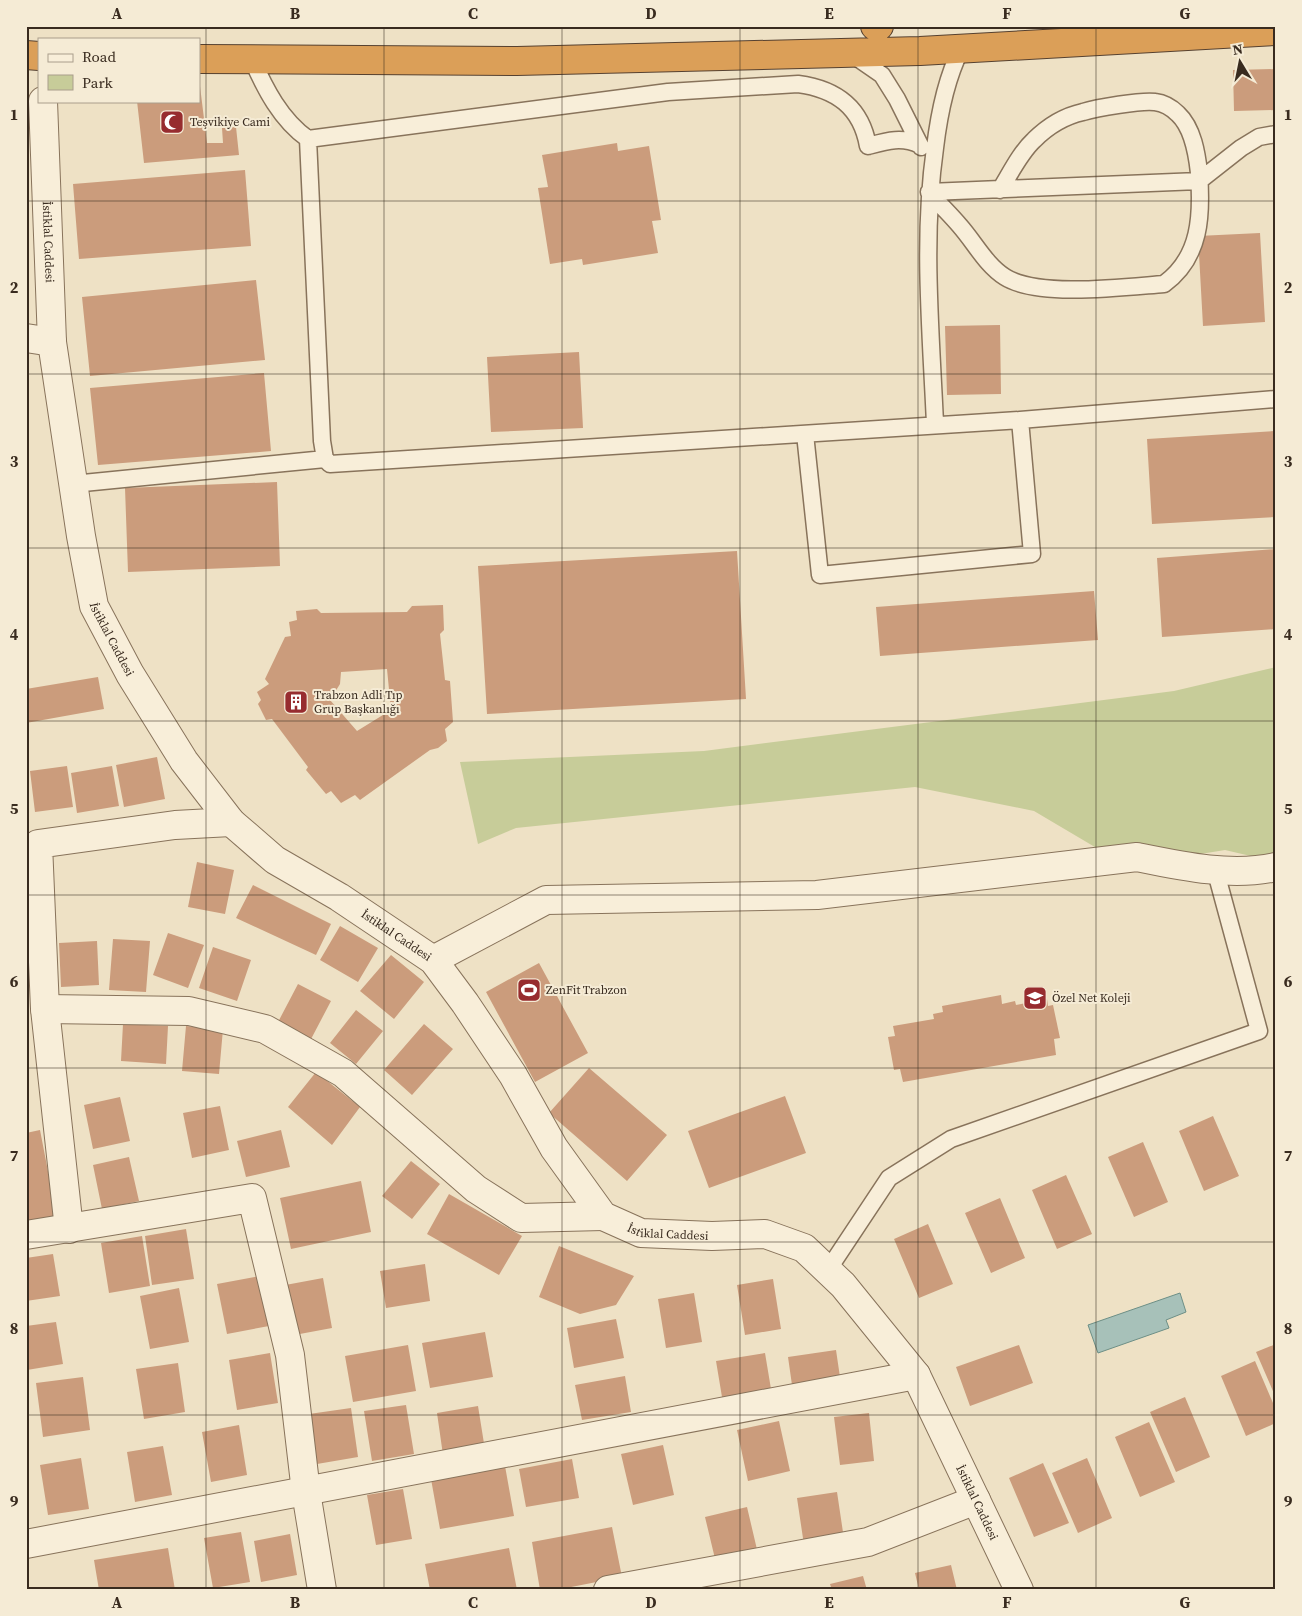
<svg xmlns="http://www.w3.org/2000/svg" width="1302" height="1616" font-family="'Source Serif 4',serif">
<style>
.green{fill:#c7cc99}
.water{fill:#a7c1b9;stroke:#6d8f86}
.building{fill:#cb9c7c;fill-rule:evenodd}
.lines{fill:none;stroke-linecap:round;stroke-linejoin:round}
.lane-casing{stroke:#88735b;stroke-width:19}
.street-casing{stroke:#88735b;stroke-width:30}
.highway-casing{stroke:#564130;stroke-width:30}
.lane{stroke:#f8eed9;stroke-width:16}
.street{stroke:#f8eed9;stroke-width:28}
.highway{stroke:#db9f58;stroke-width:28}
.grid{fill:none;stroke:#392b1f;stroke-width:1;stroke-opacity:0.55}
.labels{text-anchor:middle;stroke-width:4;stroke-linejoin:round;paint-order:stroke}
.poi-label{font-size:12px;fill:#392b1f;stroke:#f5ebd5;text-anchor:start}
.street-label{font-size:12px;fill:#392b1f;stroke:#f5ebd5}
.neatline{fill:none;stroke:#392b1f;stroke-width:2}
.grid-label{font-size:16px;text-anchor:middle;font-weight:bold;fill:#392b1f}
</style>
<rect width="100%" height="100%" fill="#eee1c5"/>
<path class="green" d="M1276 667V862L1225 850 1127 866 1034 811 915 787 516 828 478 844 460 762 704 751 1174 691Z"/>
<path class="water" d="M1180 1293 1186 1312 1166 1320 1169 1328 1098 1353 1088 1325Z"/>
<path class="building" d="M1276 69V110L1234 111 1233 70Z
M199 78 207 143H223L222 128 236 127 239 155 144 163 137 101H199Z
M617 143 618 151 649 146 661 220 652 221 658 253 583 265 582 259 550 264 538 188 548 187 542 155Z
M245 170 251 246 79 259 73 184Z
M1260 233 1265 322 1203 326 1198 236Z
M256 280 265 360 90 376 82 297Z
M1000 325 1001 394 947 395 945 326Z
M579 352 583 428 491 432 487 357Z
M264 373 271 451 98 465 90 388Z
M1276 431V517L1152 524 1147 439Z
M277 482 280 566 128 572 125 488Z
M1276 549V629L1162 637 1157 558Z
M737 551 746 699 487 714 478 566Z
M1094 591 1098 640 880 656 876 607Z
M443 605 444 630 440 634 445 680 450 681 453 722 445 729 447 741 438 748 430 750 360 800 355 795 341 803 331 791 326 794 306 770 308 767 272 719 266 720 258 704 261 700 257 692 269 684 265 679 285 637 291 636 289 622 297 620 296 611 317 609 321 613 407 612 412 606ZM387 669 391 710 357 731 330 700 340 684 341 672Z
M98 677 104 709 26 723V689Z
M157 757 165 799 124 807 116 765Z
M67 766 73 807 35 812 30 771Z
M112 766 119 806 77 813 71 773Z
M197 862 234 870 225 914 188 907Z
M253 885 331 924 316 955 236 918Z
M340 926 378 948 358 982 320 960Z
M168 933 204 945 188 988 153 975Z
M113 939 150 941 146 992 109 990Z
M97 941 99 985 61 987 59 943Z
M213 947 251 960 237 1001 199 988Z
M391 955 424 982 394 1019 360 991Z
M539 963 588 1053 535 1082 486 992Z
M298 984 331 1001 310 1041 277 1024Z
M1001 995 1002 1004 1015 1001 1016 1005 1047 999 1048 1006 1053 1005 1060 1038 1054 1039 1056 1055 903 1082 900 1069 894 1070 888 1037 895 1036 893 1026 934 1019 933 1014 943 1012 942 1006Z
M356 1010 383 1031 356 1064 330 1043Z
M123 1024 168 1026 166 1064 121 1061Z
M424 1024 453 1049 412 1095 384 1070Z
M186 1026 223 1029 219 1074 182 1071Z
M589 1068 667 1135 627 1181 549 1113Z
M316 1072 360 1107 332 1145 288 1107Z
M785 1096 806 1153 709 1188 688 1131Z
M120 1097 130 1141 93 1149 84 1105Z
M220 1106 229 1150 192 1158 183 1113Z
M1213 1116 1239 1176 1204 1191 1179 1131Z
M40 1130 57 1218 26 1224V1133Z
M281 1130 290 1167 246 1177 237 1141Z
M1143 1142 1168 1202 1134 1217 1108 1157Z
M129 1157 139 1201 102 1209 93 1165Z
M411 1161 440 1184 412 1219 382 1196Z
M1066 1175 1092 1234 1057 1249 1032 1190Z
M361 1181 371 1232 291 1249 280 1198Z
M449 1194 522 1236 499 1275 427 1234Z
M1000 1198 1025 1258 991 1273 965 1213Z
M928 1224 953 1284 919 1298 894 1239Z
M186 1229 194 1279 152 1285 145 1236Z
M142 1236 150 1286 109 1293 101 1243Z
M559 1246 634 1276 616 1305 580 1314 539 1297Z
M53 1254 60 1296 26 1301V1258Z
M425 1264 430 1301 386 1308 380 1271Z
M260 1276 269 1326 227 1334 217 1284Z
M323 1278 332 1328 289 1336 280 1286Z
M773 1279 781 1329 745 1335 737 1285Z
M179 1288 189 1342 150 1349 140 1296Z
M694 1293 702 1342 666 1348 658 1299Z
M616 1319 624 1358 574 1368 567 1328Z
M56 1322 63 1364 27 1370 26 1326Z
M485 1332 493 1377 430 1388 422 1343Z
M1276 1344V1398L1256 1352Z
M408 1345 416 1391 353 1402 345 1356Z
M1019 1345 1033 1383 970 1406 956 1367Z
M836 1350 841 1384 793 1392 788 1357Z
M270 1353 278 1403 237 1410 229 1360Z
M765 1353 771 1389 722 1397 716 1361Z
M1255 1361 1276 1410V1423L1246 1436 1221 1376Z
M178 1363 185 1412 144 1419 136 1369Z
M625 1376 631 1412 582 1420 575 1385Z
M83 1377 90 1430 43 1437 36 1383Z
M1185 1397 1210 1457 1176 1472 1150 1412Z
M406 1405 414 1454 372 1461 364 1411Z
M478 1406 486 1456 444 1462 437 1413Z
M351 1408 358 1457 317 1464 309 1414Z
M869 1413 874 1461 840 1465 834 1417Z
M779 1421 790 1471 748 1481 737 1430Z
M1149 1422 1175 1482 1140 1497 1115 1437Z
M239 1425 247 1475 211 1482 202 1432Z
M663 1445 674 1495 633 1505 621 1454Z
M163 1446 172 1495 135 1502 127 1452Z
M81 1458 89 1509 48 1515 40 1465Z
M1087 1458 1112 1518 1078 1533 1052 1473Z
M572 1459 579 1498 526 1507 519 1469Z
M1043 1463 1069 1523 1034 1537 1009 1478Z
M505 1466 514 1516 440 1529 431 1479Z
M403 1489 412 1539 376 1545 367 1495Z
M837 1492 844 1539 804 1545 797 1498Z
M747 1507 759 1558 717 1567 705 1517Z
M612 1527 622 1577 556 1590H540L532 1542Z
M241 1532 250 1582 213 1588 204 1538Z
M290 1534 297 1575 261 1582 254 1541Z
M168 1548 175 1590H99L94 1560Z
M509 1548 517 1590H430L425 1564Z
M951 1565 957 1590H919L915 1573Z
M863 1576 867 1590H832L830 1584Z"/>
<g class="lines">
<g class="lane-casing">
<path id="lane" d="M853 55 882 75 897 99 921 147
M252 59C265 89 281 120 308 139L322 441 325 459 330 464 1020 420 1276 399
M308 139 668 92 798 84C836 89 861 107 868 146 886 141 902 136 920 145
M929 192C939 204 950 214 960 226 975 243 986 265 1005 277 1038 298 1125 287 1164 284 1201 257 1202 215 1199 173 1197 154 1193 128 1178 114 1171 107 1164 103 1155 102 1142 100 1096 108 1083 112 1065 116 1047 127 1034 140 1020 153 1010 174 1000 190
M929 192 1199 181 1241 148 1259 137 1276 134
M935 424C931 332 922 239 935 148 939 114 946 79 961 49
M805 434 820 575 1032 554 1020 420
M73 484 325 459
M828 1270 889 1178 951 1139 1259 1031 1215 869"/>
</g>
<g class="street-casing">
<g id="street">
<path id="s1" d="M43 101 52 342 81 536 94 606 130 674 184 761 231 822 275 860 339 897 433 960 465 1003 513 1075 554 1148 603 1216 641 1233 712 1236 765 1234 804 1248 843 1285 916 1375 1019 1590"/>
<path d="M26 338 52 342"/>
<path d="M433 960 546 900 817 895 1137 857C1181 866 1231 877 1276 867"/>
<path d="M45 1009 189 1011 265 1029 343 1073 476 1189 521 1218 603 1216"/>
<path d="M69 1229 45 1009 38 844 175 825 231 822"/>
<path d="M26 1235 252 1198 290 1355 306 1492 322 1590"/>
<path d="M26 1544 916 1375"/>
<path d="M608 1590 868 1542 976 1500"/>
</g>
</g>
<g class="highway-casing">
<path id="highway" d="M875 26H879
M26 55 39 56
M199 59 517 61 920 51 1276 31"/>
</g>
<use href="#lane" class="lane"/>
<use href="#street" class="street"/>
<use href="#highway" class="highway"/>
</g>
<path class="grid" d="M206 26V1590M384 26V1590M562 26V1590M740 26V1590M918 26V1590M1096 26V1590M26 201H1276M26 374H1276M26 548H1276M26 721H1276M26 895H1276M26 1068H1276M26 1242H1276M26 1415H1276"/>
<defs>
<g id="mosque-square" transform="scale(1.25)"><rect x="-9" y="-9" width="18" height="18" rx="4" fill="#972c2f" stroke="#f5ebd5"/><path d="M3.5-4.9A6 6 0 1 0 3.5 4.9A5 5 0 1 1 3.5-4.9Z" fill="#fff"/></g>
<g id="building-square" transform="scale(1.25)"><rect x="-9" y="-9" width="18" height="18" rx="4" fill="#972c2f" stroke="#f5ebd5"/><path d="M-4-6H4V6H1V3H-1V6H-4ZM-2.5-4.3h1.7v1.8h-1.7ZM.8-4.3h1.7v1.8H.8ZM-2.5-1h1.7V.8h-1.7ZM.8-1h1.7V.8H.8Z" fill="#fff"/></g>
<g id="stadium-square" transform="scale(1.25)"><rect x="-9" y="-9" width="18" height="18" rx="4" fill="#972c2f" stroke="#f5ebd5"/><path d="M0-5a6.5 5 0 1 0 0 10a6.5 5 0 1 0 0-10ZM-3.5-1.8h7v3.6h-7Z" fill="#fff"/></g>
<g id="school-square" transform="scale(1.25)"><rect x="-9" y="-9" width="18" height="18" rx="4" fill="#972c2f" stroke="#f5ebd5"/><path d="M0-5L7-2L0 1L-7-2ZM-4 1L0 2.5L4 1V4Q0 6-4 4Z" fill="#fff"/></g>
</defs>
<g fill-rule="evenodd">
<use href="#mosque-square" x="172" y="122"/>
<use href="#building-square" x="296" y="702"/>
<use href="#stadium-square" x="529" y="990"/>
<use href="#school-square" x="1035" y="998"/>
</g>
<g class="labels">
<g class="poi-label">
<text x="190" y="126">Teşvikiye Cami</text>
<text x="314" y="699">Trabzon Adli Tıp<tspan x="314" dy="14">Grup Başkanlığı</tspan></text>
<text x="546" y="994">ZenFit Trabzon</text>
<text x="1052" y="1002">Özel Net Koleji</text>
</g>
<g class="street-label">
<text dy="4" stroke="none"><textPath href="#s1" startOffset="141">İstiklal Caddesi</textPath></text>
<text dy="4" stroke="none"><textPath href="#s1" startOffset="546">İstiklal Caddesi</textPath></text>
<text dy="4" stroke="none"><textPath href="#s1" startOffset="966">İstiklal Caddesi</textPath></text>
<text dy="4" stroke="none"><textPath href="#s1" startOffset="1386">İstiklal Caddesi</textPath></text>
<text dy="4" stroke="none"><textPath href="#s1" startOffset="1836">İstiklal Caddesi</textPath></text>
</g>
</g>
<rect width="1302" height="1616" fill="none" stroke="#f5ebd5" stroke-width="55"/>
<rect x="38" y="38" width="162" height="65" fill="#f5ebd5" stroke="#aa9e8c"/>
<rect x="48" y="54" width="25" height="8" fill="#f8eed9" stroke="#aa9e8c"/>
<text x="82" y="62" font-size="15" fill="#392b1f">Road</text>
<rect x="48" y="75" width="25" height="15" fill="#c7cc99" stroke="#aa9e8c"/>
<text x="82" y="88" font-size="15" fill="#392b1f">Park</text>
<g transform="translate(1240 62) rotate(350)" stroke="#f5ebd5" stroke-width="4" paint-order="stroke">
<path d="M0-4L9 19L0 12L-9 19Z" fill="#392b1f"/>
<text y="-8" font-size="14" font-weight="bold" text-anchor="middle" fill="#392b1f">N</text>
</g>
<rect x="28" y="28" width="1246" height="1560" class="neatline"/>
<g class="grid-label">
<text x="117" y="19">A</text>
<text x="295" y="19">B</text>
<text x="473" y="19">C</text>
<text x="651" y="19">D</text>
<text x="829" y="19">E</text>
<text x="1007" y="19">F</text>
<text x="1185" y="19">G</text>
<text x="14" y="120">1</text>
<text x="1288" y="120">1</text>
<text x="14" y="293">2</text>
<text x="1288" y="293">2</text>
<text x="14" y="467">3</text>
<text x="1288" y="467">3</text>
<text x="14" y="640">4</text>
<text x="1288" y="640">4</text>
<text x="14" y="814">5</text>
<text x="1288" y="814">5</text>
<text x="14" y="987">6</text>
<text x="1288" y="987">6</text>
<text x="14" y="1161">7</text>
<text x="1288" y="1161">7</text>
<text x="14" y="1334">8</text>
<text x="1288" y="1334">8</text>
<text x="14" y="1507">9</text>
<text x="1288" y="1507">9</text>
<text x="117" y="1608">A</text>
<text x="295" y="1608">B</text>
<text x="473" y="1608">C</text>
<text x="651" y="1608">D</text>
<text x="829" y="1608">E</text>
<text x="1007" y="1608">F</text>
<text x="1185" y="1608">G</text>
</g>
</svg>
